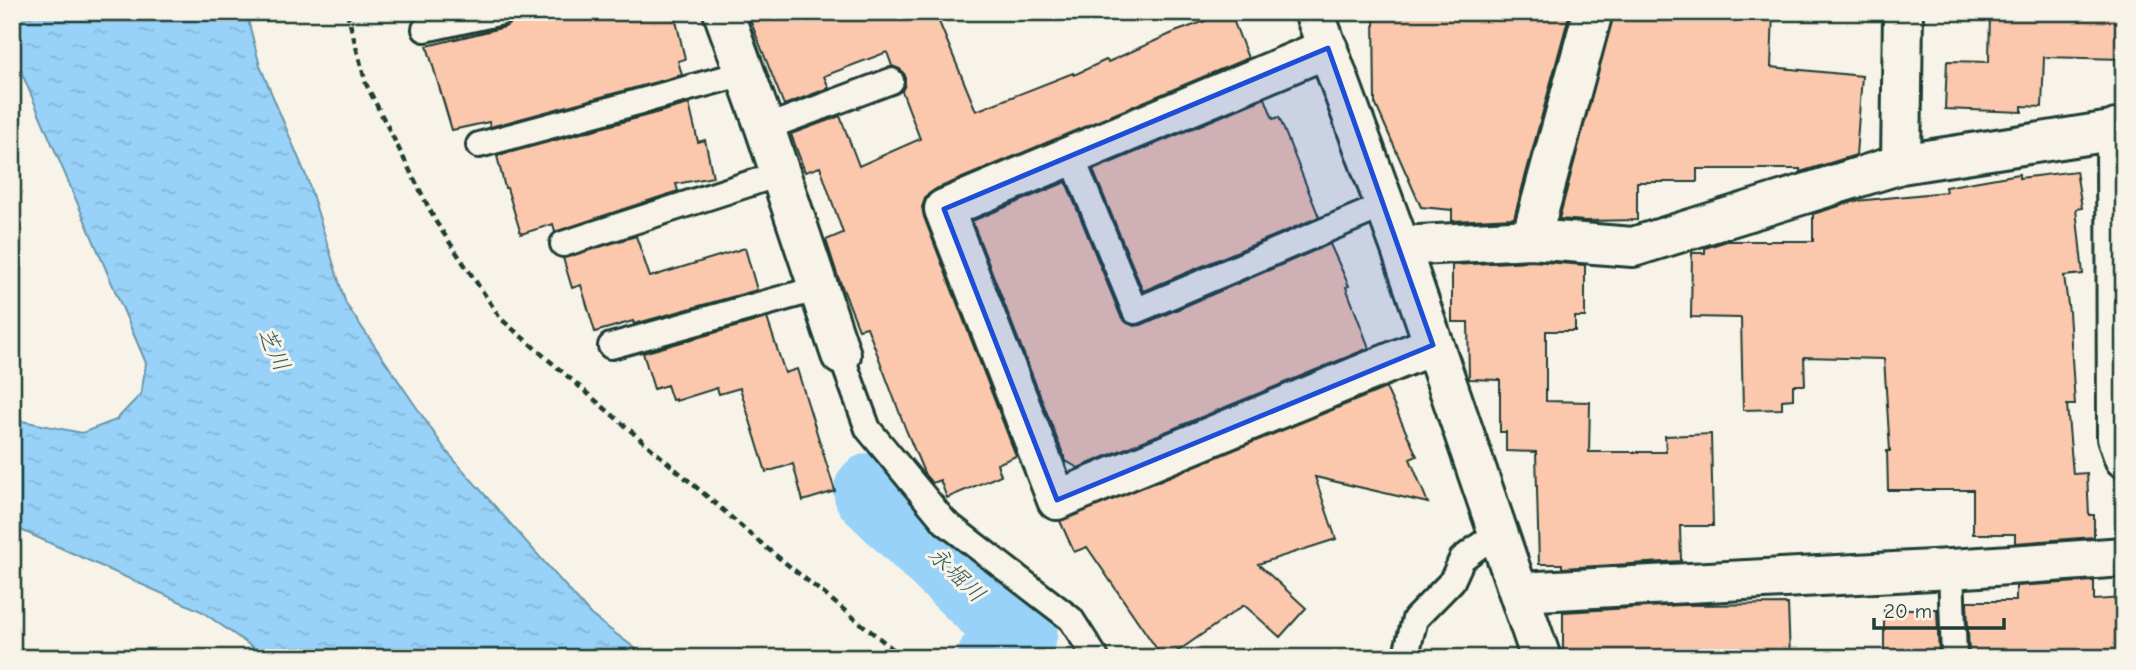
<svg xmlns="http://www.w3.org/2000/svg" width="2136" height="670" font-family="'Comic Neue','Klee One',sans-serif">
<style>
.water{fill:url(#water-ripples);stroke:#6896aa;stroke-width:2}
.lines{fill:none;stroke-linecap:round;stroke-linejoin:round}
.river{stroke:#98d2f8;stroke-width:79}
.building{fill:#fcc8ad;stroke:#1f3d34;stroke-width:2}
.service-casing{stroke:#1f3d34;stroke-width:30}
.minor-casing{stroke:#1f3d34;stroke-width:44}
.path{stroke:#1f3d34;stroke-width:4.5;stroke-dasharray:7 5;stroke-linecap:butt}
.service{stroke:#f7f3e8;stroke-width:24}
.minor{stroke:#f7f3e8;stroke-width:38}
.marked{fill:#1d4ed8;fill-opacity:0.2;stroke:#1d4ed8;stroke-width:5;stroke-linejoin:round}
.labels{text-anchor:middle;stroke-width:6;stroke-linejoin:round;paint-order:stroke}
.water-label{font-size:23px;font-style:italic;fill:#375b5b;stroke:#f7f3e8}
</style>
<defs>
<pattern id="water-ripples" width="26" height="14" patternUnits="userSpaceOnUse" patternTransform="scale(1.75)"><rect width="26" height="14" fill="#98d2f8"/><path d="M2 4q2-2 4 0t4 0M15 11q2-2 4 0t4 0" fill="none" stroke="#83b5d5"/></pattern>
</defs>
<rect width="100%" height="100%" fill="#f7f3e8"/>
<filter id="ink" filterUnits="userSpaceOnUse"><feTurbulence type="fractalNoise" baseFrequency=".0143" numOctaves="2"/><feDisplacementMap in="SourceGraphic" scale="14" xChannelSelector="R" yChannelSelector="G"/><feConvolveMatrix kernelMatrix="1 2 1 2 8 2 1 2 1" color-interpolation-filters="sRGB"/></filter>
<g filter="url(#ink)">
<path class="water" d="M12 12H246L260 66 307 178 346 304 447 452 591 615 648 658H268L201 611 12 526V419L82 433 116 420 141 394 146 363 17 62 12 42Z"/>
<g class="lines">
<path class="river" d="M873 492 1018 632 997 658"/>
</g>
<path class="building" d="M577 12H674L685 59 678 61 682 75 490 127 489 122 452 130 427 46 505 27 514 21 532 16 533 22Z
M747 12H935L976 111 1073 73 1074 75 1106 60 1108 62 1175 32 1230 12 1248 58 936 189 926 196 922 207 924 217 1016 456 997 464 1001 475 947 498 940 480 932 483 925 475 906 430 867 327 859 329 837 274 826 240 843 233 820 167 805 172 791 134 840 116 859 166 920 139 902 91 905 84V75L900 69 892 66 887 52 824 76 829 88 784 105Z
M1374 12H1570L1514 218 1452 221V210L1421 207 1375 103Z
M1614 12H1773L1771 67 1862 76 1856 155 1800 172V169H1697V182H1637V220L1585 221 1559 219Z
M1990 12H2124V59L2044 57 2042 107 2022 106V112L1945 109 1947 61 1989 62Z
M1265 98 1273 119 1279 117 1319 217 1143 291 1093 170Z
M689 104 698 142 705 140 713 177 676 184 678 191 555 232 553 224 521 234 507 188H505L497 156Z
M2076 171 2082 208 2076 209 2083 274 2064 276 2069 312 2075 405H2067L2073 474 2087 473 2089 515H2094V537L2015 543V534H1973V490H1888L1887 451H1890L1884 359 1804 357 1805 385H1793V399L1782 400V409L1743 410 1741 318 1691 317 1692 253H1705V248L1727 241H1813V214L1856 201 1946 192 1945 187 2019 174V178Z
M1066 182 1121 317 1127 323 1134 326 1141 325 1330 244 1349 286 1346 287 1369 348 1078 468 1066 461 1057 439 972 221Z
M636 236 650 277 745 248 757 290 634 324 633 321 595 332 581 285 572 288 563 258Z
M1531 261 1585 265V317H1575V331H1546V401L1590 402 1589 452H1666L1665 436 1711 434 1713 526H1680L1681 561 1562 568V564H1539L1536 452 1506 451V432H1500V380L1469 379 1468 322H1452V265Z
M767 318 785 373 797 369 835 491 803 501 793 464 766 472 740 388 719 394 717 388 676 401V399L672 400 667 385 654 389 643 353Z
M1386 388 1417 456 1410 459 1428 503 1315 477 1336 539 1258 564 1306 608 1280 637 1244 605 1168 658H1163L1087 547 1074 552 1060 521Z
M2094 581V600L2124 598V658L1969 657 1967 601H2016V586Z
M1788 604 1790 658H1563V612L1682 605Z
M1884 609H1937L1939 657H1884Z"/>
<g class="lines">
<g class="service-casing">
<path id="service" d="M425 29 502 12
M765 128 891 81
M479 145 745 73
M1071 155 1135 311 1385 205
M563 244 779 174
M611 346 820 288
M841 355 868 429 945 522 1071 619 1096 658
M1951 569 1954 658
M1405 658 1415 619 1452 581 1462 559 1499 531"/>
</g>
<g class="minor-casing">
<path id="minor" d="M723 12 765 128 841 355
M1314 12 1400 246 1541 658
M1328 48 944 209 1057 500 1433 345
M2116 129 2117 438 2124 458
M1901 164 1903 12
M1531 239 1593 12
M1400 246 1531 239 1633 247 1901 164 2124 129
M1519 592 1951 569 2124 557"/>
</g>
<path class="path" d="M347 12 366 84 436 222 501 319 768 549 904 658
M12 650 32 658"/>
<use href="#service" class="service"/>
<use href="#minor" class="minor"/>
</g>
</g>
<path class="marked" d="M1328 48 1433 345 1057 500 944 209Z"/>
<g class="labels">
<g class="water-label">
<text transform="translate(274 349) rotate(64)" y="8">芝川</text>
<text transform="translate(957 574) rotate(44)" y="8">永堀川</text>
</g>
</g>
<rect width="2136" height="670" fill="none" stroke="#f7f3e8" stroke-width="42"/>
<rect x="21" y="21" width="2094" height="628" fill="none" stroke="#1f3d34" stroke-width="2.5" filter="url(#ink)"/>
<path d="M1874 618v10h130v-10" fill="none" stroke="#1f3d34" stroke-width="3.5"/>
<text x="1884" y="618" font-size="21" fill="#1f3d34" stroke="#f7f3e8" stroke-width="5" paint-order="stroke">20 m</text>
</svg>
